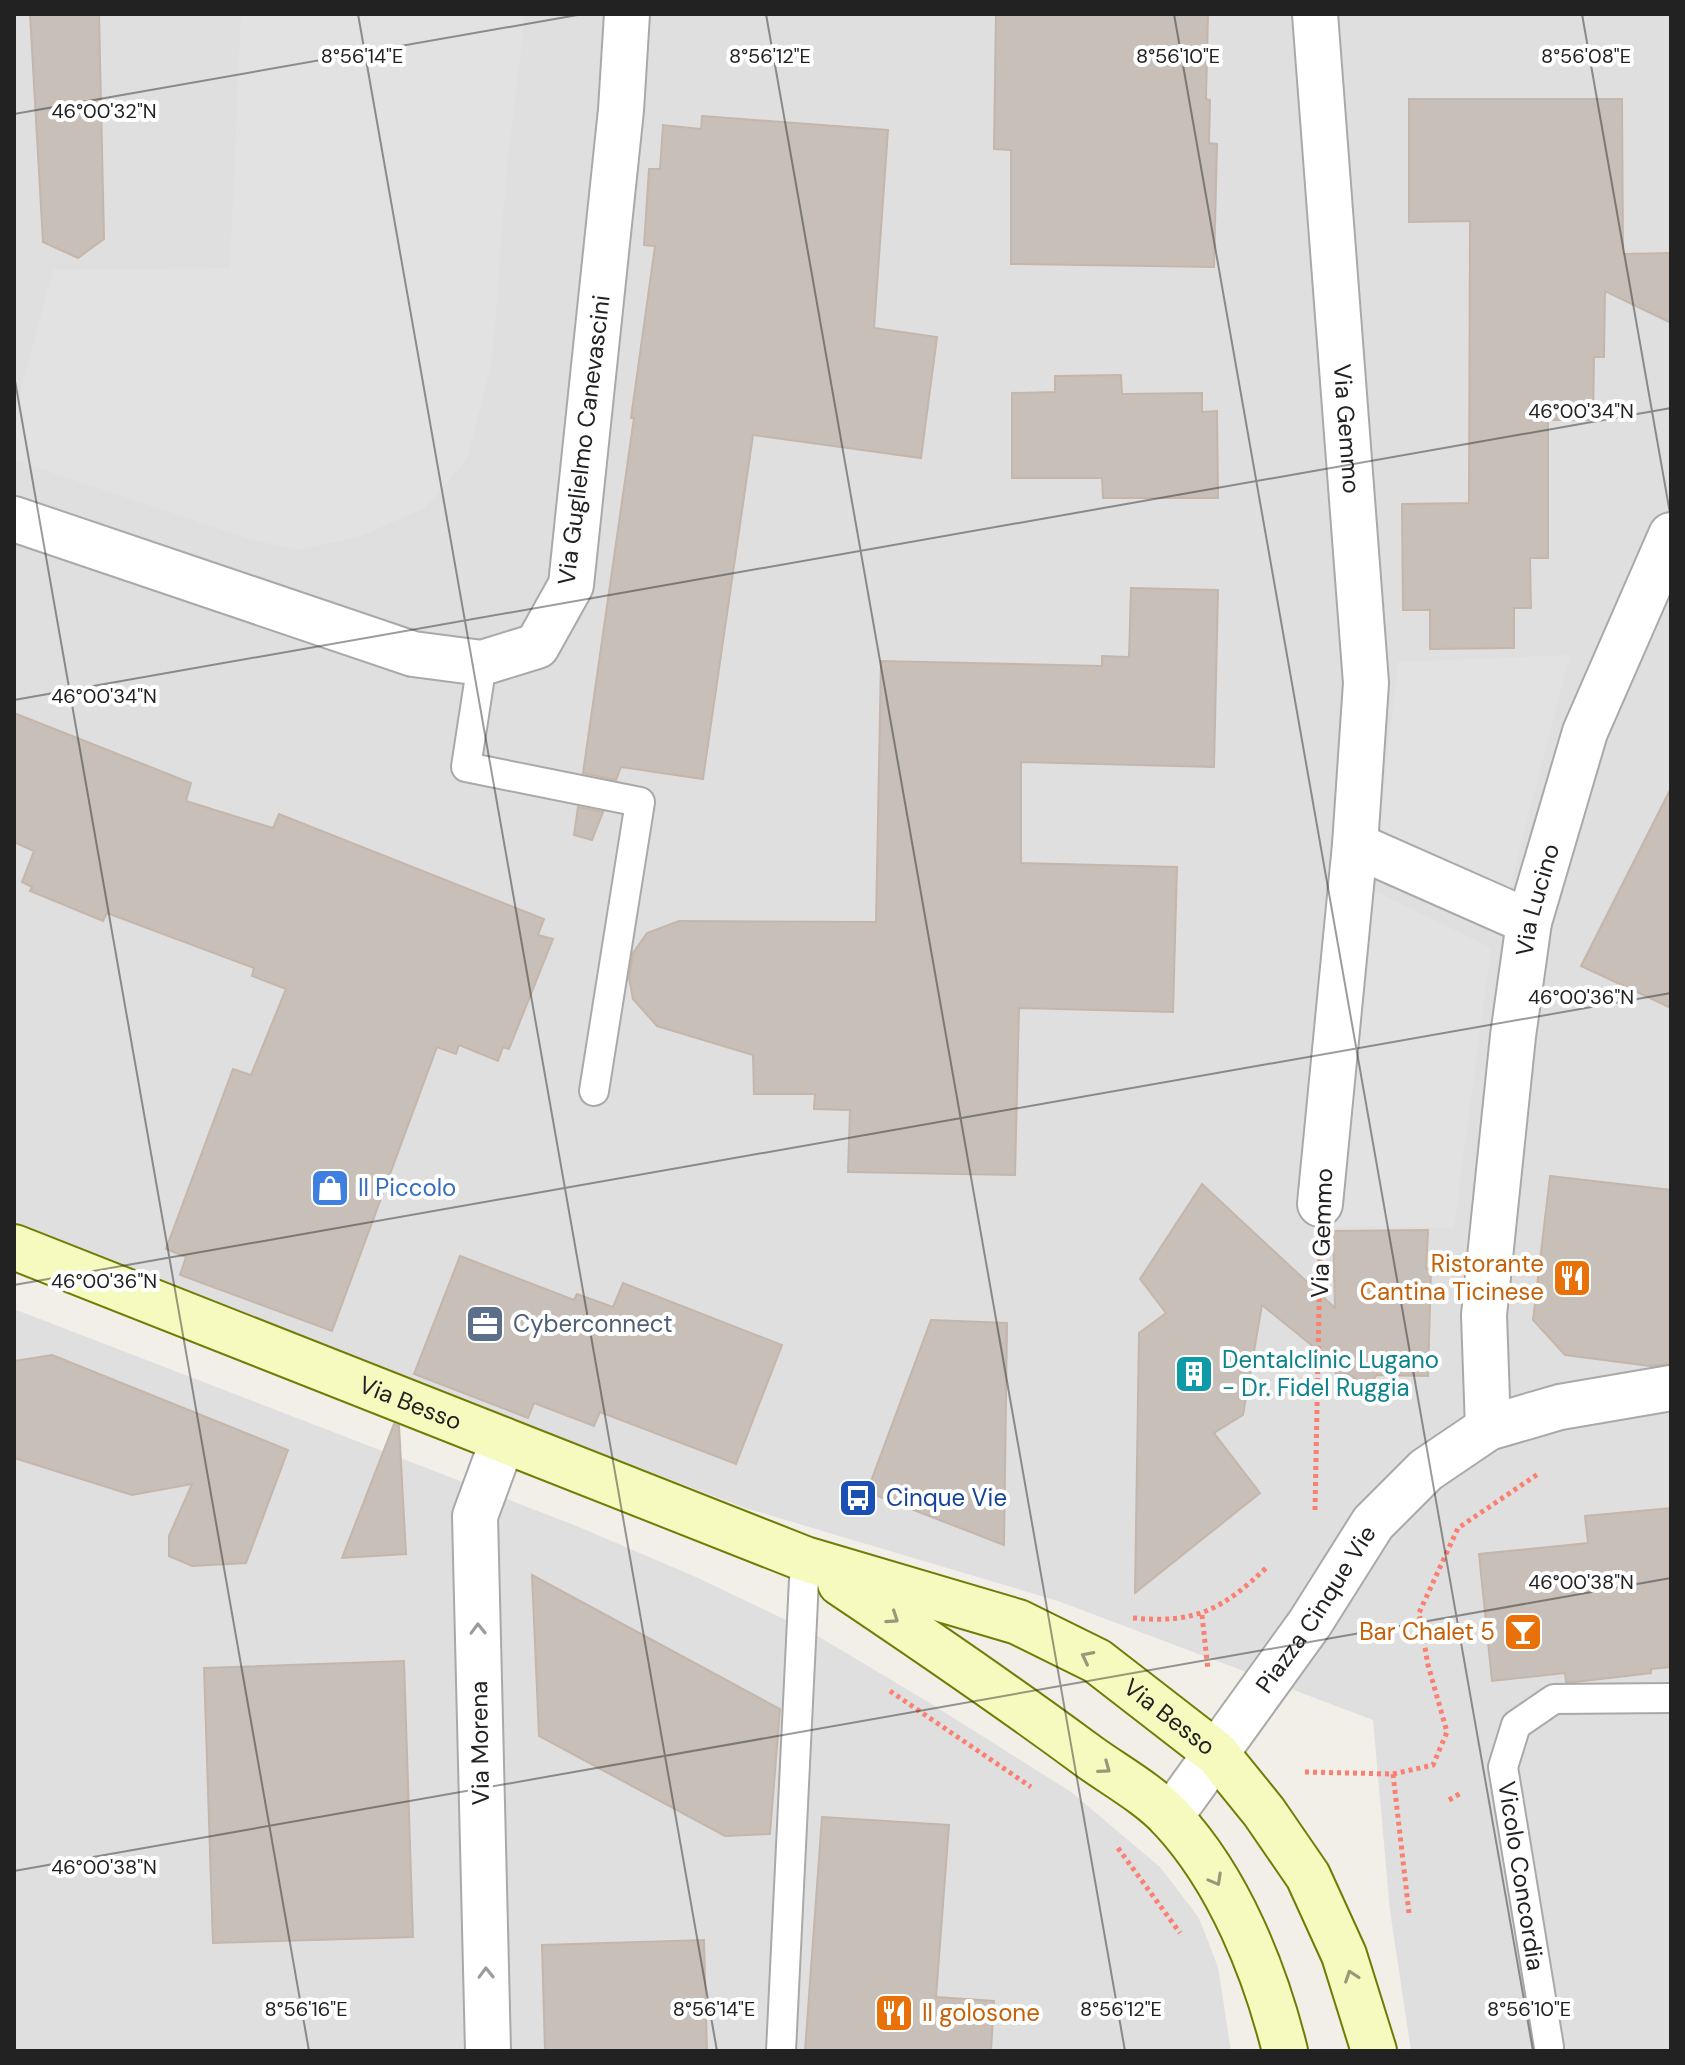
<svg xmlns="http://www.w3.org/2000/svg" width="1685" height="2065" font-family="'DM Sans',sans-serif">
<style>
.residential{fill:#e0dfdf}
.parking{fill:#e2e2e2}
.building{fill:#c7bfb8;stroke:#c4b6ab;stroke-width:2}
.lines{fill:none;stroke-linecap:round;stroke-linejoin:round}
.service-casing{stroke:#a9a9a9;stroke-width:32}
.minor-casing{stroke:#a9a9a9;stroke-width:48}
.tertiary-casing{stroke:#a9a9a9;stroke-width:48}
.secondary-casing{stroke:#707d05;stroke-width:48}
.path{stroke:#fa8072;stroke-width:5;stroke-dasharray:4 4;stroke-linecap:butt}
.service{stroke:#fff;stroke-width:28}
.minor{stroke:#fff;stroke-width:44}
.tertiary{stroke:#fff;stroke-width:44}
.secondary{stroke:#f7fabf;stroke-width:44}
.oneway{stroke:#979978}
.oneway2{stroke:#9c9c9c}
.ticks{fill:none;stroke:#222;stroke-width:2;stroke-opacity:0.45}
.labels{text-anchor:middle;stroke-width:8;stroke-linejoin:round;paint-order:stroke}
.street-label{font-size:24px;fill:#222;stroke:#fff}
.shop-label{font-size:24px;fill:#366cbe;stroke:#fff;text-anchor:start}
.food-label{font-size:24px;fill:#c56008;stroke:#fff;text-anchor:end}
.service-label{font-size:24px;fill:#4e5e75;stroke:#fff;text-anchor:start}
.culture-label{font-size:24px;fill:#0d838f;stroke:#fff;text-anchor:start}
.transit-label{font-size:24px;fill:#164399;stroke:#fff;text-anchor:start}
.ticks-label{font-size:20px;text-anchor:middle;fill:#222;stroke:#fff;stroke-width:8;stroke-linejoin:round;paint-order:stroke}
</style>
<rect width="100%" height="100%" fill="#f2efe9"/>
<path class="residential" d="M14 14H1671V2051H1411L1390 1911 1373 1720 1058 1601 745 1508 14 1229Z
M14 1309 574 1525 696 1577 811 1632 933 1705 1071 1792 1160 1867 1199 1918 1218 1967 1231 2051H14Z"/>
<path class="parking" d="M241 14H525L507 166 492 362 467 459 425 508 359 537 298 550 250 539 14 460V416L53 270 230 268Z
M1570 655 1508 895 1379 836 1398 662Z
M1373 890 1491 948 1454 1228 1335 1226Z"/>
<path class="building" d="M30 14H99L104 239 78 258 43 242Z
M996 14H1208L1206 99 1210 100 1209 143 1217 144 1214 267 1011 264V150L994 149Z
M1409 99H1622L1623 254 1671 253V323L1605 291 1604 357H1594L1593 420H1548V558H1530L1531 608H1514V648L1430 649V610H1403L1402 504 1469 503 1470 221 1409 222Z
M702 116 888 130 874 328 937 337 921 458 753 435 703 779 621 767 616 780 583 773 634 418H631L655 246 644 245 649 169H660L663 125 701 129Z
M1121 375 1122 394 1202 393V412L1217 411 1218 498H1103L1102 478H1012V393L1055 392V376Z
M1131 588 1218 590 1214 767 1021 762V863L1177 867 1173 1012 1019 1008 1015 1175 848 1172 850 1110 814 1109 815 1094H754L753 1055 657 1026 633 999 629 978 633 953 647 933 679 921 876 922 881 661 1102 666V656L1129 657Z
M14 713 191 783 186 801 273 828 279 814 544 919 538 935 553 939 509 1049 503 1047 498 1061 459 1045 456 1054 437 1047 332 1331 180 1275 186 1257 166 1249 233 1069 251 1075 286 989 252 976 254 968 107 913 103 921 30 891 32 887 22 882 34 851 14 842Z
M1671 788V1008L1581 966Z
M578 807 603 812 592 840 574 835Z
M1550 1176 1671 1190V1364L1650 1366 1565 1355 1533 1320Z
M1202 1184 1335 1308 1333 1231 1428 1230 1426 1269 1431 1268 1428 1376 1377 1375 1366 1388 1349 1374H1336V1365L1262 1305 1243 1415 1214 1433 1260 1493 1135 1593 1139 1333 1166 1313 1140 1279Z
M460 1256 574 1300 577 1294 613 1307 623 1283 782 1345 736 1464 600 1412 594 1426 534 1403 528 1418 414 1374Z
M931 1320 1007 1323 1004 1545 867 1492Z
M52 1355 288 1450 246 1563 192 1566 169 1556V1536L192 1484 132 1495 14 1458V1361Z
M394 1424 399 1426 406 1554 342 1558Z
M1671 1508V1667L1651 1669V1673L1575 1682H1566L1565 1673 1492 1681 1479 1554 1588 1543 1585 1516Z
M532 1575 780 1709 770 1834 725 1836 539 1736Z
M404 1661 413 1937 213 1943 204 1668Z
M822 1817 949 1825 936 1997 994 2001 991 2051H805Z
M704 1940 707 2051H545L542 1945Z"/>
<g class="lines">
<g class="service-casing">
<path id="service" d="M482 663 466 767 640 802 594 1091
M1549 2047 1503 1767 1516 1725 1554 1699 1671 1698
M781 2051 805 1559"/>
</g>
<g class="minor-casing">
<g id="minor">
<path id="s1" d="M1315 14 1366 683 1355 845 1320 1204"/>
<path d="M14 519 413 654 482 663 537 646 571 585 621 110 627 14"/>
<path d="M1355 845 1529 922"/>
<path id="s2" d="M1488 1428 1484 1315 1513 1036 1529 922 1585 732 1671 535"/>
<path d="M488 2051 475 1516 503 1440"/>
</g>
</g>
<g class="tertiary-casing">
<g id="tertiary">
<path id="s3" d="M1170 1817 1310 1623 1373 1523 1426 1470 1488 1428 1560 1407 1671 1388"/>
</g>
</g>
<g class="secondary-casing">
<g id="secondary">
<path id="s4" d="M14 1247 805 1559 1018 1622 1097 1661 1217 1754 1264 1812 1308 1876 1344 1955 1374 2051"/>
<path d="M840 1583C922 1638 1004 1694 1084 1753 1112 1774 1148 1793 1171 1818 1229 1880 1265 1971 1285 2051"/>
</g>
</g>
<path class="path" d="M1315 1510 1320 1256
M1202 1615 1208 1670
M1133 1618C1196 1624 1223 1609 1267 1567
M890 1691 1031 1787
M1305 1772 1393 1774 1433 1765 1447 1732 1428 1665 1419 1613 1458 1528 1538 1474
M1393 1774 1409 1913
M1449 1800 1461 1793
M1118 1848 1180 1933"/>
<use href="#service" class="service"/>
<use href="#minor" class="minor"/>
<use href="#tertiary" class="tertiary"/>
<use href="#secondary" class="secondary"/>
</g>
<defs><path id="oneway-chevron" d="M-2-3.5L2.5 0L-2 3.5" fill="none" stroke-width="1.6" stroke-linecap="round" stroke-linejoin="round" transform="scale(2)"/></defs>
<g class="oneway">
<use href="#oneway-chevron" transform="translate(893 1618) rotate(34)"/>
<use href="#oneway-chevron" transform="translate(1087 1657) rotate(-153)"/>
<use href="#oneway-chevron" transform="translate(1105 1768) rotate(36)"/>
<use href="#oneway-chevron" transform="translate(1216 1880) rotate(61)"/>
<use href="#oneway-chevron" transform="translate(1351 1976) rotate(-109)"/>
</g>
<g class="oneway2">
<use href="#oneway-chevron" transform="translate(478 1629) rotate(-91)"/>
<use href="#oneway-chevron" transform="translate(486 1973) rotate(-91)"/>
</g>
<path class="ticks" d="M358 14 717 2051M766 14 1125 2051M1174 14 1533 2051M1582 14 1671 519M14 114 583 14M14 375 309 2051M14 700 1671 408M14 1285 1671 993M14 1871 1671 1578"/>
<defs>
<g id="shop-square" transform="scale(2)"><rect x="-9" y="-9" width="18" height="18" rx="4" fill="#3f7fe0" stroke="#fff"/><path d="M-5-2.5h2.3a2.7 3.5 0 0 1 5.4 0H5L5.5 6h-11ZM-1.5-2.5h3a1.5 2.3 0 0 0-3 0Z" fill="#fff"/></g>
<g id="restaurant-square" transform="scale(2)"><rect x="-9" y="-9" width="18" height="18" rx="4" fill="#e8710a" stroke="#fff"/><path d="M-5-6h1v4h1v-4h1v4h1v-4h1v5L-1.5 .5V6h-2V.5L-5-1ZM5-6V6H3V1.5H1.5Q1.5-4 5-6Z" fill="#fff"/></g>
<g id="office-square" transform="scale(2)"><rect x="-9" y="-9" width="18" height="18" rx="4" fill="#5c6f8a" stroke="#fff"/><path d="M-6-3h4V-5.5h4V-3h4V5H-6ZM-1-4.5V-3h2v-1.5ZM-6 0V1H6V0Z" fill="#fff"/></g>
<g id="building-square" transform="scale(2)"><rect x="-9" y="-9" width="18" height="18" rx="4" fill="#0f9aa8" stroke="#fff"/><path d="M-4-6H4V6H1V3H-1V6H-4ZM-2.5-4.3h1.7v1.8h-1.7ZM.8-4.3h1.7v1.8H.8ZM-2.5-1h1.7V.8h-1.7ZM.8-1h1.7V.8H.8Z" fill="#fff"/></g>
<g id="bus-square" transform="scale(2)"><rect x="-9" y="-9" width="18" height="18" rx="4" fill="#1a4fb4" stroke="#fff"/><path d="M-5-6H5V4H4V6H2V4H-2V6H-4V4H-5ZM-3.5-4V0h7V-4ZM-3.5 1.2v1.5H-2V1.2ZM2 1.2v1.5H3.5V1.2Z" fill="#fff"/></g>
<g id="bar-square" transform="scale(2)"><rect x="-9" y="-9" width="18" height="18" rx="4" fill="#e8710a" stroke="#fff"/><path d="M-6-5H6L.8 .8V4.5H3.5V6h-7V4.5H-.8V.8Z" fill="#fff"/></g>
</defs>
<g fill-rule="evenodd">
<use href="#shop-square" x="330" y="1188"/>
<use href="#restaurant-square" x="1572" y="1278"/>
<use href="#office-square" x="485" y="1324"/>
<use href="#building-square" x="1194" y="1374"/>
<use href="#bus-square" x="858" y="1498"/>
<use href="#bar-square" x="1523" y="1632"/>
<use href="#restaurant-square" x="894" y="2013"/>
</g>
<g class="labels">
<g class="street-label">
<text dy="8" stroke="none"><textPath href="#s1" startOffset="416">Via Gemmo</textPath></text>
<text transform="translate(584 440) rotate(-83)" y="8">Via Guglielmo Canevascini</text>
<text dy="8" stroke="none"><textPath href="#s2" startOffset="532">Via Lucino</textPath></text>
<text transform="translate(1322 1233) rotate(-88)" y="8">Via Gemmo</text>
<text dy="8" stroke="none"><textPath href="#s4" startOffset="426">Via Besso</textPath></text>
<text dy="8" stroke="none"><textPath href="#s3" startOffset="254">Piazza Cinque Vie</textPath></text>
<text dy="8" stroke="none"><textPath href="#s4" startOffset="1252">Via Besso</textPath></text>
<text transform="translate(480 1743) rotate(-91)" y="8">Via Morena</text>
<text transform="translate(1521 1876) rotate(81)" y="8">Vicolo Concordia</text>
</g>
<g class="shop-label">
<text x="358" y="1196">Il Piccolo</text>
</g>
<g class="food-label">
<text x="1544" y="1272">Ristorante<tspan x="1544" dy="28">Cantina Ticinese</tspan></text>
<text x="1495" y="1640">Bar Chalet 5</text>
<text x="922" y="2021" text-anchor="start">Il golosone</text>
</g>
<g class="service-label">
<text x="513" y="1332">Cyberconnect</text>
</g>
<g class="culture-label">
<text x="1222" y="1368">Dentalclinic Lugano<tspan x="1222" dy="28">- Dr. Fidel Ruggia</tspan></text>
</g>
<g class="transit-label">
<text x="886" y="1506">Cinque Vie</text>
</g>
</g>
<g class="ticks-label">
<text x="1586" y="63">8°56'08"E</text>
<text x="362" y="63">8°56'14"E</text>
<text x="770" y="63">8°56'12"E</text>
<text x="1178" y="63">8°56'10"E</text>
<text x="104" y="118">46°00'32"N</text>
<text x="1581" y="418">46°00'34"N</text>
<text x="104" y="703">46°00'34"N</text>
<text x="1581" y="1004">46°00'36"N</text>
<text x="104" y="1288">46°00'36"N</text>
<text x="1581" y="1589">46°00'38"N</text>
<text x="104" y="1874">46°00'38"N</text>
<text x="306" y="2016">8°56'16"E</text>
<text x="714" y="2016">8°56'14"E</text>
<text x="1121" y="2016">8°56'12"E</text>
<text x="1529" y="2016">8°56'10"E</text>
</g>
<rect width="1685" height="2065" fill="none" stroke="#222222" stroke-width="32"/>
</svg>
